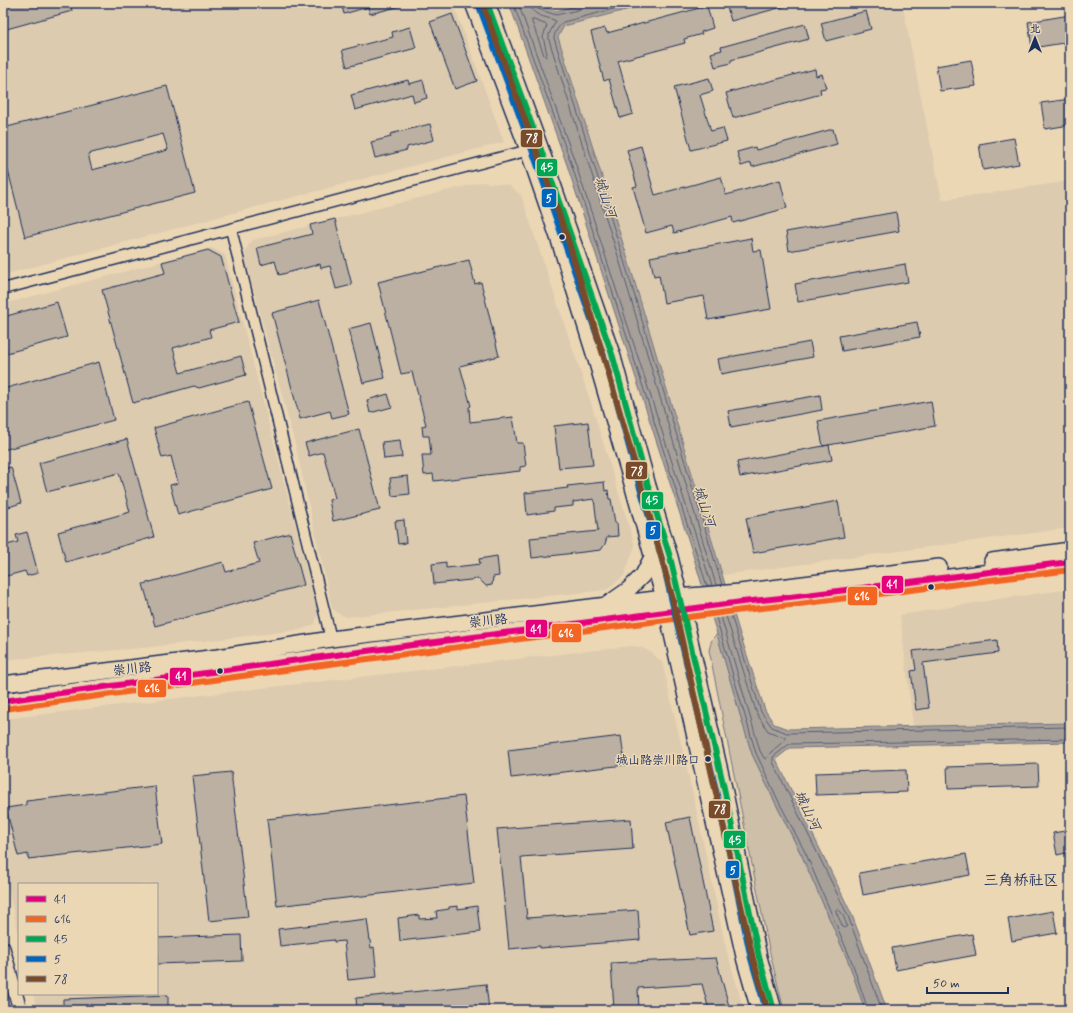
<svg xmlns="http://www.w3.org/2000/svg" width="1073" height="1013" font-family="Mynerve,'LXGW WenKai TC',sans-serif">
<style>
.built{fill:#ddcbaf}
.green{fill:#cebfa8;stroke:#747783}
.water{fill:#a7a099;stroke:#6f7381}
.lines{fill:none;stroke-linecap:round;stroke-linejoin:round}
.shore{stroke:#535c76;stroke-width:1}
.building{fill:#bbb0a1;stroke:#1b2f5e;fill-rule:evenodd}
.minor-casing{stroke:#1b2f5e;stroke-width:13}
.tertiary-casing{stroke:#1b2f5e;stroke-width:16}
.secondary-casing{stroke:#1b2f5e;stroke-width:18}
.minor{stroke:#ecd7b5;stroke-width:10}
.tertiary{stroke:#ecd7b5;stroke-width:13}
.secondary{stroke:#ecd7b5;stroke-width:15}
.bus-1-casing{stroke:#ecd7b5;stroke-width:9}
.bus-2-casing{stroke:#ecd7b5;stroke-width:9}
.bus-3-casing{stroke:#ecd7b5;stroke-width:9}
.bus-4-casing{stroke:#ecd7b5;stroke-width:9}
.bus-5-casing{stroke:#ecd7b5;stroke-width:9}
.bus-1{stroke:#e5007d;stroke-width:6}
.bus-2{stroke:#f26522;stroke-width:6}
.bus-3{stroke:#00a651;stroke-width:6}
.bus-4{stroke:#0065bd;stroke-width:6}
.bus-5{stroke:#7a4b2a;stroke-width:6}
.bus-dot{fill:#1b2f5e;stroke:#ecd7b5;stroke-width:1.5}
.labels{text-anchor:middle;stroke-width:3;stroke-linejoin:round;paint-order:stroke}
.bus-label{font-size:12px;fill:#1b2f5e;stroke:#ecd7b5;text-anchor:end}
.street-label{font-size:13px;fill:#1b2f5e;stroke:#ecd7b5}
.water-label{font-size:14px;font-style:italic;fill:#37466a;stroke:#ecd7b5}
.quarter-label{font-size:15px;fill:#1b2f5e;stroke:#ecd7b5}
.line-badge{stroke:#ecd7b5;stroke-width:1.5}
.badge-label{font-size:11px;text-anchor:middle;font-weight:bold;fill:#fff}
</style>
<rect width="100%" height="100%" fill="#ecd7b5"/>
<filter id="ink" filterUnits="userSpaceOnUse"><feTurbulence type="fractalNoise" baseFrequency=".025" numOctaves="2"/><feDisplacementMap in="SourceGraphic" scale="8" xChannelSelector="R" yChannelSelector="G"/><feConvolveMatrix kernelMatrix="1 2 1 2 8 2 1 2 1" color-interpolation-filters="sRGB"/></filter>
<g filter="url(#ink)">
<path class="built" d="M3 3H453L504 142 256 207 3 275Z
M653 3H902L942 200 1070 181V528L723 575 626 253 558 37 564 26Z
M481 182 509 185 521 195 591 403 635 546 624 576 606 590 347 617 339 614 332 608 295 444 244 254 249 245 253 240Z
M212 248 225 255 318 612 315 624 300 630 142 648 3 660V304Z
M1070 589V723L913 726 900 615 1005 598Z
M631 646 640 647 651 652 662 662 694 799 726 948 744 1010H37L33 994H157V884H19V936L3 866V719L236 691Z"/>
<path class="green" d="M717 634 741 718 752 754 775 802 802 856 849 963 865 1010H784L769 949 709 650 712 639Z"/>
<path class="water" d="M509 3H538L540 6 556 11 588 3H653L564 26 558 37 626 253 739 631 765 710 774 724 788 729 1070 723V742L790 748 776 759 852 915 887 1010H865L849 963 802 856 775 802 752 754 741 718 717 634 689 542 567 165Z"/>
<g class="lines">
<path class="shore" d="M513 3 571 163 707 586
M518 3 575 162 712 586
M530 3C531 17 546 16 556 21L549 34V40L618 256 716 585
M535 3V6L538 9 556 15 582 9 585 6V3
M637 3 563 22C559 26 554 33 554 38L622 254 722 585
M532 20H534L547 25 543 37 547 54 546 57 544 55 532 22Z
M730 612 761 712 772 727 787 733 1070 727
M720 613 760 751 764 758 766 759 771 752 785 740 786 738 768 731 757 714 725 613
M715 614 756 753 778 800 806 854 852 962 868 1010
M838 909C843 912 845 921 847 926L845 928 843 927 836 912V910Z
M882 1010 848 916 773 762V757L788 745 790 744 1070 739"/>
</g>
<path class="building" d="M3 3H70L72 11 3 30Z
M341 3H400L401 6 370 14 368 7 344 14Z
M726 3H785L786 6 731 21Z
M707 6 713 28 701 32 702 34 684 39 685 43 618 61 633 114 620 118 609 79 604 81 591 32 605 28 607 33Z
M866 11 871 29 826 41 821 23Z
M452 14 477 81 455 89 430 22Z
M1070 15V42L1032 48 1028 22Z
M805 24 809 39 731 60V63L715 67 711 53 722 50 721 47Z
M410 27 416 48 347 67 342 50 393 37 392 32Z
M971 60 976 86 940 91 936 66Z
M815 69 816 76 822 74 826 88 820 89 821 94 733 118 726 93Z
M709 78 713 91 700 95 711 131 723 128 727 141 691 150 674 87Z
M408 80 409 84 423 80 427 98 414 102 412 94 355 110 351 95Z
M167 86 195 193 25 237 3 151V128ZM163 134 168 150 92 170 88 154Z
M1070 99V125L1045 129 1041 103Z
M430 124 434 140 407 147V150L375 158 371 142 391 137 390 134Z
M833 129 837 144 752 167 751 163 741 166 737 152 755 147 756 150Z
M1014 138 1019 164 983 170 979 144Z
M641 146 655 195 721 177 726 195 780 180 787 208 733 223 732 217 674 233 672 226 646 233 633 187 637 186 627 150Z
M896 212 899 231 789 251 786 232Z
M335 219 352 285 336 289 330 266 321 268 320 264 279 275 275 261 261 265 257 248 312 234 310 225Z
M751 238 753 251 761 250 771 309 708 320 704 296 664 303 659 275 654 276 650 257Z
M208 250 221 257 239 322 209 330 211 337 173 348 180 373 241 356 246 375 199 388 194 386 133 403 102 290 165 273 162 262Z
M469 260 475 284 481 282 499 356 460 366 471 406 469 407 470 422 513 417 517 443H523L526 466 520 467V471L434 481 433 474 424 475 422 455H431L429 436H423L422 426 426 425 412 372 401 374 378 282Z
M905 264 908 282 798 302 795 284Z
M319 300 349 414 332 418 330 411 300 419 272 313Z
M57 302 67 337 3 354V317Z
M917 322 920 337 842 351 839 336Z
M371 323 385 378 363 383 348 329Z
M810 342 813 357 721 374 718 359Z
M99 362 114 420 3 450V389Z
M388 394 392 407 370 413 367 400Z
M820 395 822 410 731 427 728 411Z
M931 401 935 426 823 446 818 421Z
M248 402 272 489 178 515 170 485 178 483 171 456 162 458 154 428Z
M588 422 593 465 559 468 554 426Z
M359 429 380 510 333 521 329 500 335 498 323 452 309 456 305 443Z
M127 439 154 537 66 562 58 532 130 512 119 473 47 492 39 463Z
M400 440 402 457 384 459 382 442Z
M829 445 832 460 740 477 737 462Z
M11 467 21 503 9 507 8 504 3 506V469Z
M408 476 410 494 392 496 390 478Z
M604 482 605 491 608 490 609 499H611L615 523H617L618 536 607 537 605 544 601 550 532 558 530 538 598 531 594 499 573 502V506L554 508V511L527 515 525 493 568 488 567 486Z
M838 501 844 537 753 553 746 518Z
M404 520 406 543 398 544 395 521Z
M27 532 38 573 27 576 25 571 3 577V546L18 542 16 535Z
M290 533 304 585 155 626 143 584 223 562 226 572 259 563 253 543Z
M497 556 499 576 493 577 492 585 486 586 479 579 434 584 432 564 446 562V568L480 564 479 559Z
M997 640 998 653 923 663 929 708 916 710 911 671 916 670 913 651Z
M621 736 625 765 511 778 508 750Z
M1038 764 1039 786 948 789 947 767Z
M906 770 907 792 816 795 815 773Z
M231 772 248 917 209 921 192 776Z
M155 786 162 844 28 859V854L18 856 6 808 26 805V801Z
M464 796 474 883 277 906 267 819Z
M690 817 713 931 690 935 666 822Z
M631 819 633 849 521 857 527 918 638 910 640 940 540 948V946L509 949 497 829Z
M1070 830V852L1057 855 1053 833Z
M966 854 970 875 863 895 859 873Z
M458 906V909L477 906 480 932 400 941 398 918 419 915V919L437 918 436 911 449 909V907Z
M1053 911 1057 933 1012 941 1008 919Z
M367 919 371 948 374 947 377 977 348 980 344 941 334 942V940L280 946 278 929Z
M972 934 976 955 896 970 892 948Z
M241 935 242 961 157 964V938Z
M716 958 730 1010H709L702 984 638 988 639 1010H614L611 963Z
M486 984 489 1010H357L356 998Z
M168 995V1010H63V999Z"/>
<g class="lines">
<g class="minor-casing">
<path id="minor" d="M231 229 331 639
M3 289 533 149"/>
</g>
<g class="tertiary-casing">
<path id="tertiary" d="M3 948 20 1010"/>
</g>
<g class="secondary-casing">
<path id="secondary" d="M473 3 528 150 559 240 597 363 631 480 664 598 745 961 759 1010
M487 3 540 147 613 357 648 486 670 557 683 610 724 788 759 957 774 1010
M992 561 1070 550
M608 604 628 590 643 575 652 557
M3 684 218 657 331 639 664 598 740 592 939 567
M3 701 313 658 742 602 790 597 1070 562"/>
</g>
<use href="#minor" class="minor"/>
<use href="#tertiary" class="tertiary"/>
<use href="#secondary" class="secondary"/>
<g class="bus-1-casing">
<path id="bus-1" d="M3 701 313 658 742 602 790 597 1070 562"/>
</g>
<g class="bus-2-casing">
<path id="bus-2" d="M4 709 314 666 743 610 791 605 1070 570"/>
</g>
<g class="bus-3-casing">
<path id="bus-3" d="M487 3 540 147 613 357 648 486 670 557 724 788 759 957 774 1010"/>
</g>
<g class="bus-4-casing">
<path id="bus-4" d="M479 6 532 150 605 359 640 488 662 559 716 790 751 959 766 1010"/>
</g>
<g class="bus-5-casing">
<path id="bus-5" d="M482 3 535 147 567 237 605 361 639 478 672 596 753 959 767 1008"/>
</g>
<use href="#bus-1" class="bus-1"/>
<use href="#bus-2" class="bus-2"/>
<use href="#bus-3" class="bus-3"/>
<use href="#bus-4" class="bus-4"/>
<use href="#bus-5" class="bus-5"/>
</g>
</g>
<g class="bus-dot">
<circle cx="562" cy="237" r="3.5"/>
<circle cx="931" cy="587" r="3.5"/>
<circle cx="220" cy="671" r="3.5"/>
<circle cx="708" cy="759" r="3.5"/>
</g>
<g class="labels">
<g class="bus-label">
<text x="700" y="764">城山路崇川路口</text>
</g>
<g class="street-label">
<text transform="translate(488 620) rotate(-7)" y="5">崇川路</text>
<text transform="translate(132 668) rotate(-7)" y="5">崇川路</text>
</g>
<g class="water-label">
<text transform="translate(606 197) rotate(72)" y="5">城山河</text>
<text transform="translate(705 506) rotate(72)" y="5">城山河</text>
<text transform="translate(808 810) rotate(65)" y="5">城山河</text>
</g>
<g class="quarter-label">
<text x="1021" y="885">三角桥社区</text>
</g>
</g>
<g class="line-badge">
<rect x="520" y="129" width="23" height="19" rx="4" fill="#7a4b2a"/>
<rect x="536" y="158" width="22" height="19" rx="4" fill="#00a651"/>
<rect x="541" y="188" width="16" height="20" rx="4" fill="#0065bd"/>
<rect x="625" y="461" width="23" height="19" rx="4" fill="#7a4b2a"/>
<rect x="641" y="491" width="23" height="19" rx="4" fill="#00a651"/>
<rect x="645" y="521" width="16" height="19" rx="4" fill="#0065bd"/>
<rect x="881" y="575" width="23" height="19" rx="4" fill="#e5007d"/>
<rect x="847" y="586" width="31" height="20" rx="4" fill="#f26522"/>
<rect x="525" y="619" width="23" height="19" rx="4" fill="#e5007d"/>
<rect x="551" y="623" width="31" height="20" rx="4" fill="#f26522"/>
<rect x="169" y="667" width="23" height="19" rx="4" fill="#e5007d"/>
<rect x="137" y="679" width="30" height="19" rx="4" fill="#f26522"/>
<rect x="708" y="800" width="23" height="19" rx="4" fill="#7a4b2a"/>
<rect x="723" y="830" width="23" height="19" rx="4" fill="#00a651"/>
<rect x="725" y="860" width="15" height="19" rx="4" fill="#0065bd"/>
</g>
<g class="badge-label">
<text x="532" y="142">78</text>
<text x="547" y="171">45</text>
<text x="549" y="202">5</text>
<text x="637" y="475">78</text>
<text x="652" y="504">45</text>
<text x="653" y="534">5</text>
<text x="892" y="588">41</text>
<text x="862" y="600">616</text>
<text x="536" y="633">41</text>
<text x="566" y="637">616</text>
<text x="181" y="680">41</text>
<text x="152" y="692">616</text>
<text x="720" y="813">78</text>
<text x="735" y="844">45</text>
<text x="733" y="874">5</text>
</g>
<rect width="1073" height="1013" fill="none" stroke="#ecd7b5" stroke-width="16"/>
<rect x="8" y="8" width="1057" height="997" fill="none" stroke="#1b2f5e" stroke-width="1.5" filter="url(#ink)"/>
<rect x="18" y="883" width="140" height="112" fill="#ecd7b5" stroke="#989492"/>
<rect x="26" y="896" width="20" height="6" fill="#e5007d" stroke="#989492"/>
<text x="54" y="903" font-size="12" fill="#1b2f5e">41</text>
<rect x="26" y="916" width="20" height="6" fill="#f26522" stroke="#989492"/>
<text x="54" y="923" font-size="12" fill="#1b2f5e">616</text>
<rect x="26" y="936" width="20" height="6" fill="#00a651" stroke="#989492"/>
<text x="54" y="943" font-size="12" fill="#1b2f5e">45</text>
<rect x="26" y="956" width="20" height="6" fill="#0065bd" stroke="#989492"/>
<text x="54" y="963" font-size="12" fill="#1b2f5e">5</text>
<rect x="26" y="976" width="20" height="6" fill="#7a4b2a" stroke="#989492"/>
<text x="54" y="983" font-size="12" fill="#1b2f5e">78</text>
<g transform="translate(1035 38)" stroke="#ecd7b5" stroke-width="3" paint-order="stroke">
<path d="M0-3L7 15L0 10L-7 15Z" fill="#1b2f5e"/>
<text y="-6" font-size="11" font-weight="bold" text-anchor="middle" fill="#1b2f5e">北</text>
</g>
<path d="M927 987v6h81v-6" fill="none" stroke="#1b2f5e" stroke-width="2"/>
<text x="933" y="987" font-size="12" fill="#1b2f5e" stroke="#ecd7b5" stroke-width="3" paint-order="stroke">50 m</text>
</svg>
